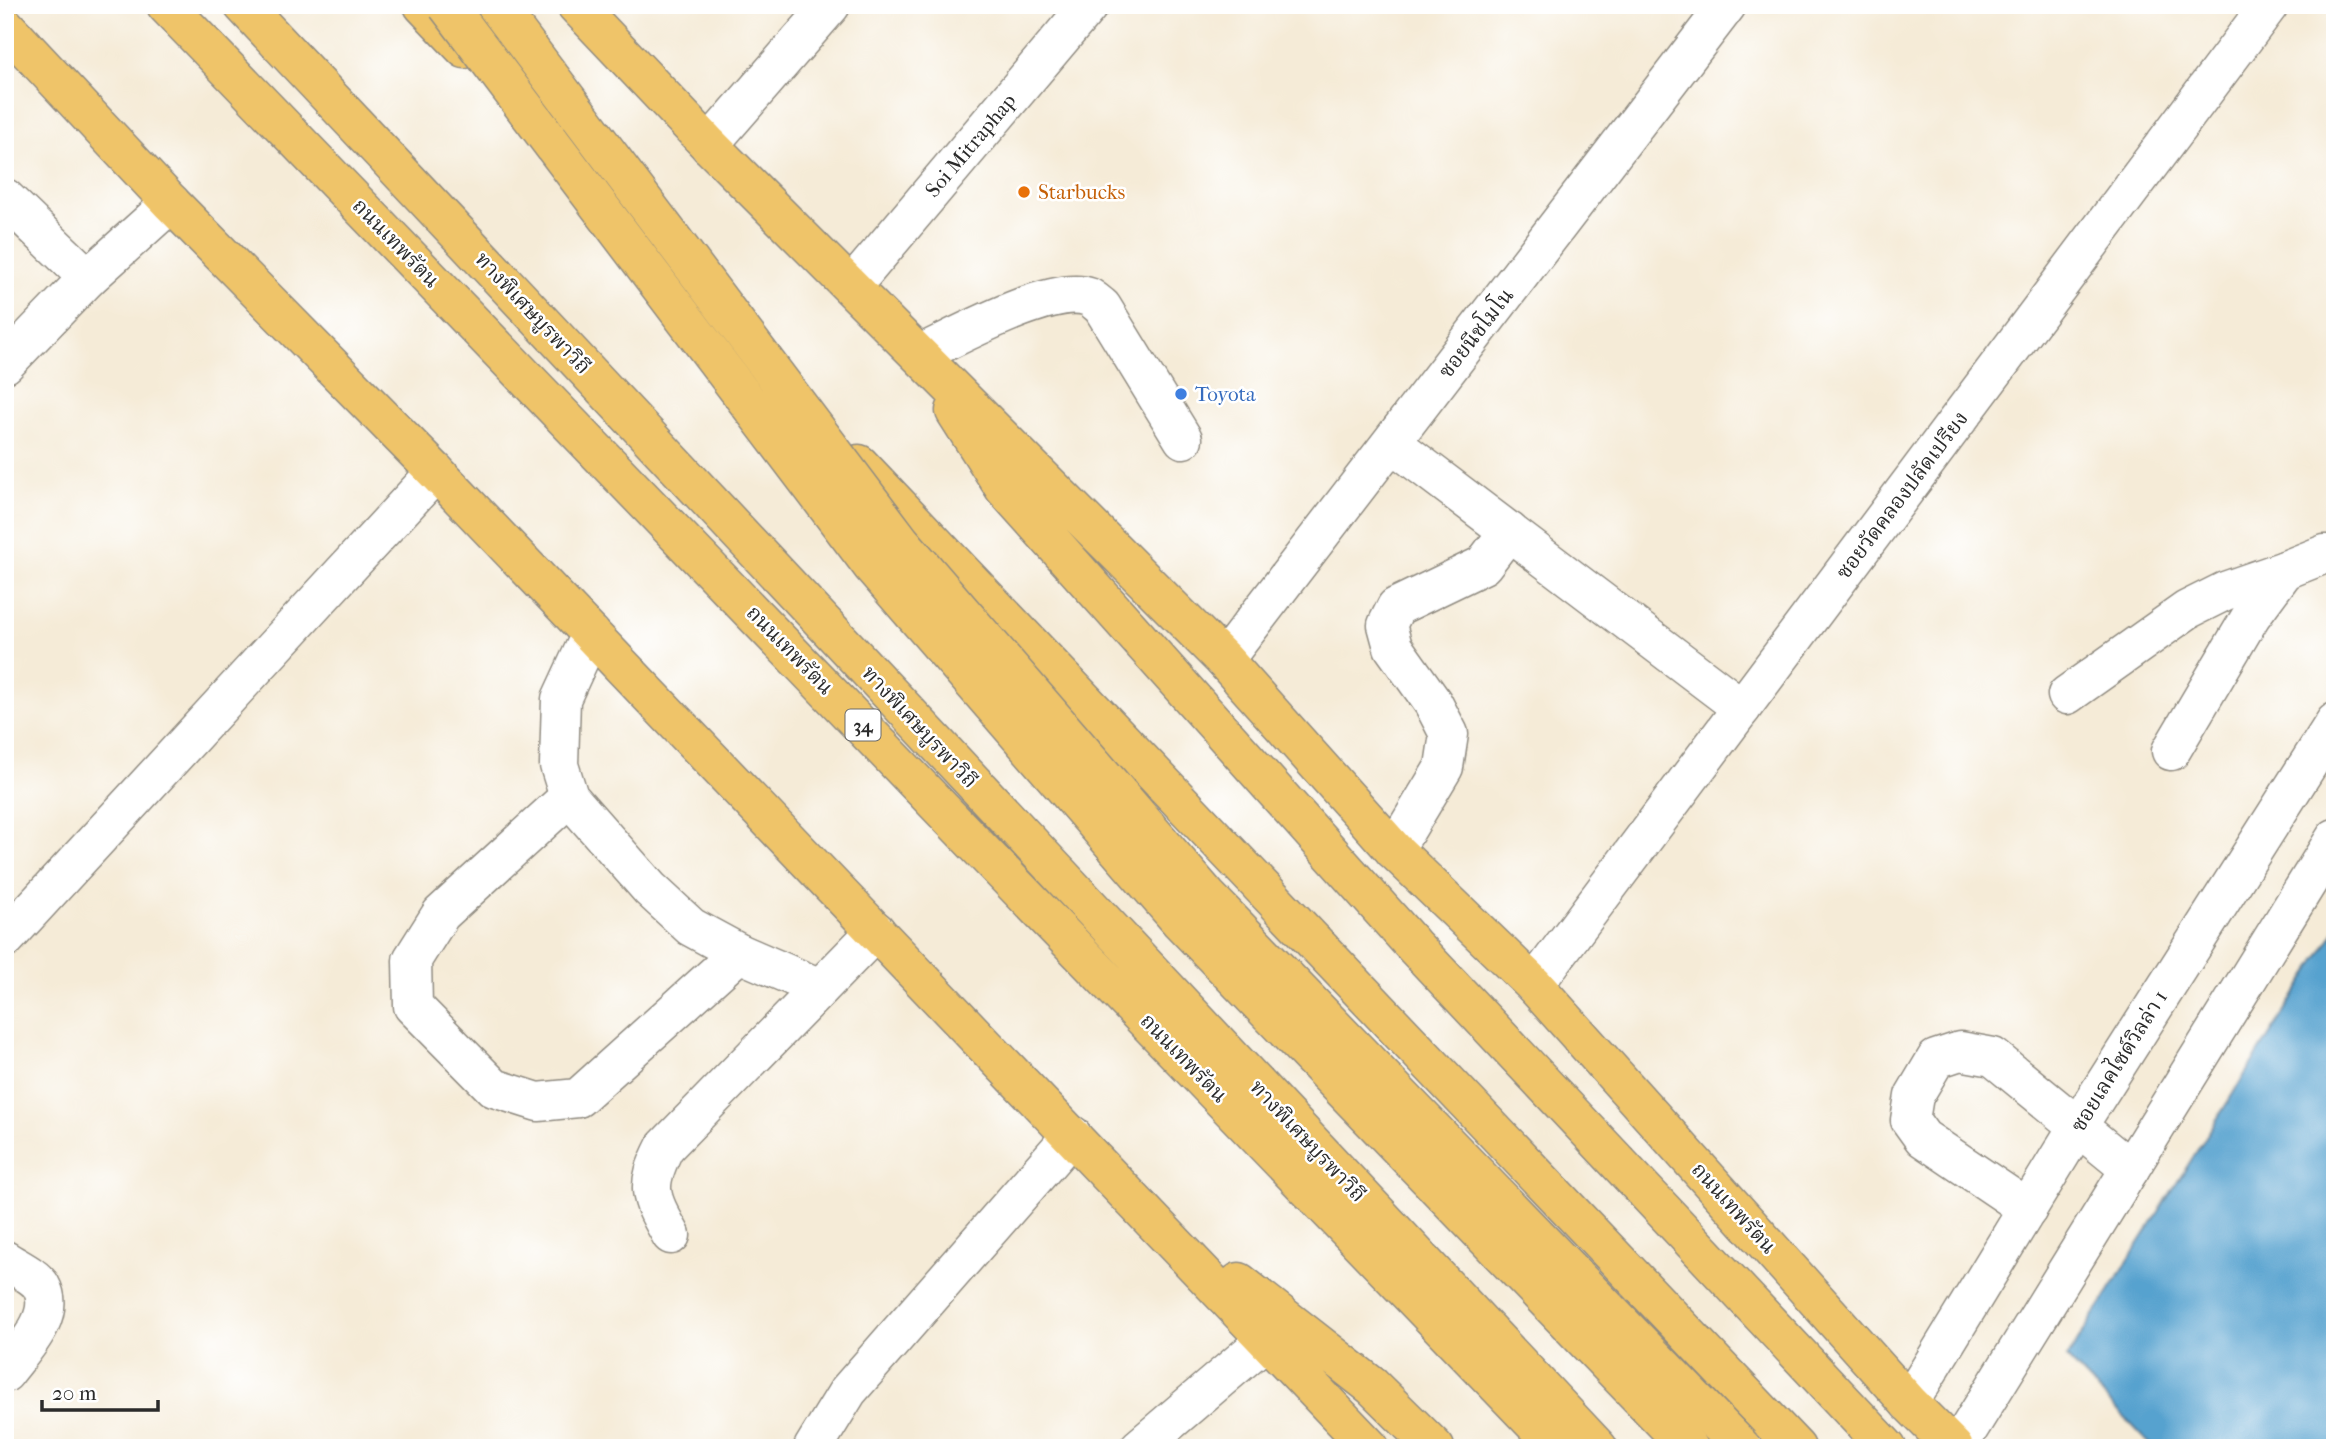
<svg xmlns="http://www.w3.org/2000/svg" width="2340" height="1453" font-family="'IM FELL French Canon','Noto Serif Thai',serif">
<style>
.water{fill:#57a2cf;stroke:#41667d;stroke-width:2}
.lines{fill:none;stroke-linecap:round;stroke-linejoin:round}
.minor-casing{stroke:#908b81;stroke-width:41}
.major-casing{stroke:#908b81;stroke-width:41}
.highway-casing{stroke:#908b81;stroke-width:41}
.minor{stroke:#fff;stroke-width:38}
.major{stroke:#efc469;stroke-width:38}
.highway{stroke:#efc469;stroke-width:38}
.highway-bridge-casing{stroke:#908b81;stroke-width:41;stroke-linecap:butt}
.highway-bridge{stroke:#efc469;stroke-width:38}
.food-dot{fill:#e8710a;stroke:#fff;stroke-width:2.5}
.shop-dot{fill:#3f7fe0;stroke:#fff;stroke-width:2.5}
.labels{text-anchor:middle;stroke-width:5;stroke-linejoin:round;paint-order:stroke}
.shield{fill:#fff;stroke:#6b6b6b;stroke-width:2}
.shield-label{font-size:19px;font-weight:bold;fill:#2b2b2b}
.street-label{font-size:21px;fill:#2b2b2b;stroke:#fff}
.food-label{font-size:21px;fill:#c56008;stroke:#fff;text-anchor:start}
.shop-label{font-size:21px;fill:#366cbe;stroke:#fff;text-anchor:start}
</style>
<rect width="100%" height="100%" fill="#fff"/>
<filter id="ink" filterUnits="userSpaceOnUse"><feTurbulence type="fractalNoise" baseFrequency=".0143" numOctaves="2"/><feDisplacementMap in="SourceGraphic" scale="14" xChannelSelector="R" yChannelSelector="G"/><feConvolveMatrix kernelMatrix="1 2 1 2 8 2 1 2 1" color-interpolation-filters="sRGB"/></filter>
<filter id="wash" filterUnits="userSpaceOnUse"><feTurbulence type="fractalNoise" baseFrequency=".00686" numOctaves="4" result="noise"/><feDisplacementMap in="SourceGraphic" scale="28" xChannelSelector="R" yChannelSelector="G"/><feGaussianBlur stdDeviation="1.57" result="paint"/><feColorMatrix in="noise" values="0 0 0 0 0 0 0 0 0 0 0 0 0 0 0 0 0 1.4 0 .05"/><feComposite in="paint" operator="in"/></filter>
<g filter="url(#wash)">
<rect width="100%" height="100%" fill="#f5ebd7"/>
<path class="water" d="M2335 931V1448H2154L2067 1358Z"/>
</g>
<g filter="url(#ink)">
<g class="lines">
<g class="minor-casing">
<g id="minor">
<path d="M709 145 831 5"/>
<path d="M5 198 88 278"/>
<path id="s1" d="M852 286 1089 5"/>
<path d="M920 354C955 338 1053 283 1089 297 1093 299 1098 304 1102 307L1183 439"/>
<path d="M5 364 88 278 171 203"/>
<path d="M1392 443 1742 708"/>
<path d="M591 634 561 699 559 765 569 797 650 889 691 927 739 953 820 988"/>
<path d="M1224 660 1727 5"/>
<path d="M2067 695 2187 610 2225 591 2285 570"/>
<path d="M2171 751 2251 616 2285 570 2325 554H2335"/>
<path d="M569 797 441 914 412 960 413 1006 494 1088 538 1102 578 1098 739 953"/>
<path d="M1394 850 1444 767 1449 734 1433 703 1393 647 1387 625 1396 607 1483 565 1509 531"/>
<path d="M5 939 436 472"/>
<path d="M1534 985 2269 5"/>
<path d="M2028 1209 1923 1138 1910 1120 1914 1096 1936 1059 1960 1051 1993 1057 2130 1169"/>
<path d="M671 1235C650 1197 644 1188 665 1147L876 931"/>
<path d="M5 1260C15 1267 35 1276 41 1286 58 1316 21 1351 5 1373"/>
<path d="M1909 1403 2078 1126 2335 722"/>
<path d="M813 1448 848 1391 1072 1135"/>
<path d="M1139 1448 1267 1339"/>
<path d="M1957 1448 2335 838"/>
</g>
</g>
<g class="major-casing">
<path id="major" d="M576 5 709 145 1224 660 1394 850 1534 985 1909 1403 1954 1448
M5 26 171 203 436 472 1370 1448
M955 411 1004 488 1413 945 1887 1448
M1239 1282 1372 1386 1435 1448"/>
</g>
<g class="highway-casing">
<path id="highway" d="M166 5 1558 1448
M243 5C696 485 1145 969 1598 1448
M423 5 465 49
M859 464 1796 1448"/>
</g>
<use href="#minor" class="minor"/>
<use href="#major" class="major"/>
<use href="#highway" class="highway"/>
<g class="highway-bridge-casing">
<path id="highway-bridge" d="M447 5 872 566 1180 921 1689 1448
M496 5 901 542 1207 896 1742 1448"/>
</g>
<use href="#highway-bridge" class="highway-bridge"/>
</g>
</g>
<circle class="food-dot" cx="1024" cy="192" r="7"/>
<circle class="shop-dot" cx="1181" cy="394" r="7"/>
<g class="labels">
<rect class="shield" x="845.5" y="709.5" width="35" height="31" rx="5"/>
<g class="shield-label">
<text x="863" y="732">34</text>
</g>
<g class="street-label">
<text dy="7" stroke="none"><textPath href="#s1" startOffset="184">Soi Mitraphap</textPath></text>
<text transform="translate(396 243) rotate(46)" y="7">ถนนเทพรัตน</text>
<text transform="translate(533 313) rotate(47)" y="7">ทางพิเศษบูรพาวิถี</text>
<text transform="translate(1476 333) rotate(-52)" y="7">ซอยนีชโมโน</text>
<text transform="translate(1902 495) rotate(-53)" y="7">ซอยวัดคลองปลัดเปรียง</text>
<text transform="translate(790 650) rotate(46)" y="7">ถนนเทพรัตน</text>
<text transform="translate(920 727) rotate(47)" y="7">ทางพิเศษบูรพาวิถี</text>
<text transform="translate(1184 1058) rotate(46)" y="7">ถนนเทพรัตน</text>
<text transform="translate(2119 1061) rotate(-58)" y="7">ซอยเลคไซด์วิลล่า 1</text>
<text transform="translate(1308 1141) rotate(47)" y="7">ทางพิเศษบูรพาวิถี</text>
<text transform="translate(1734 1208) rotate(48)" y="7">ถนนเทพรัตน</text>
</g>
<g class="food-label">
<text x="1038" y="199">Starbucks</text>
</g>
<g class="shop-label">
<text x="1195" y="401">Toyota</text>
</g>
</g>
<rect width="2340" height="1453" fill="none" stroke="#fff" stroke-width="28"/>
<path d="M42 1400v10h116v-10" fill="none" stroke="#2b2b2b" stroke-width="3.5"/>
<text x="52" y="1400" font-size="21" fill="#2b2b2b" stroke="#ffffff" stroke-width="5" paint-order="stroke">20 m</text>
</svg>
